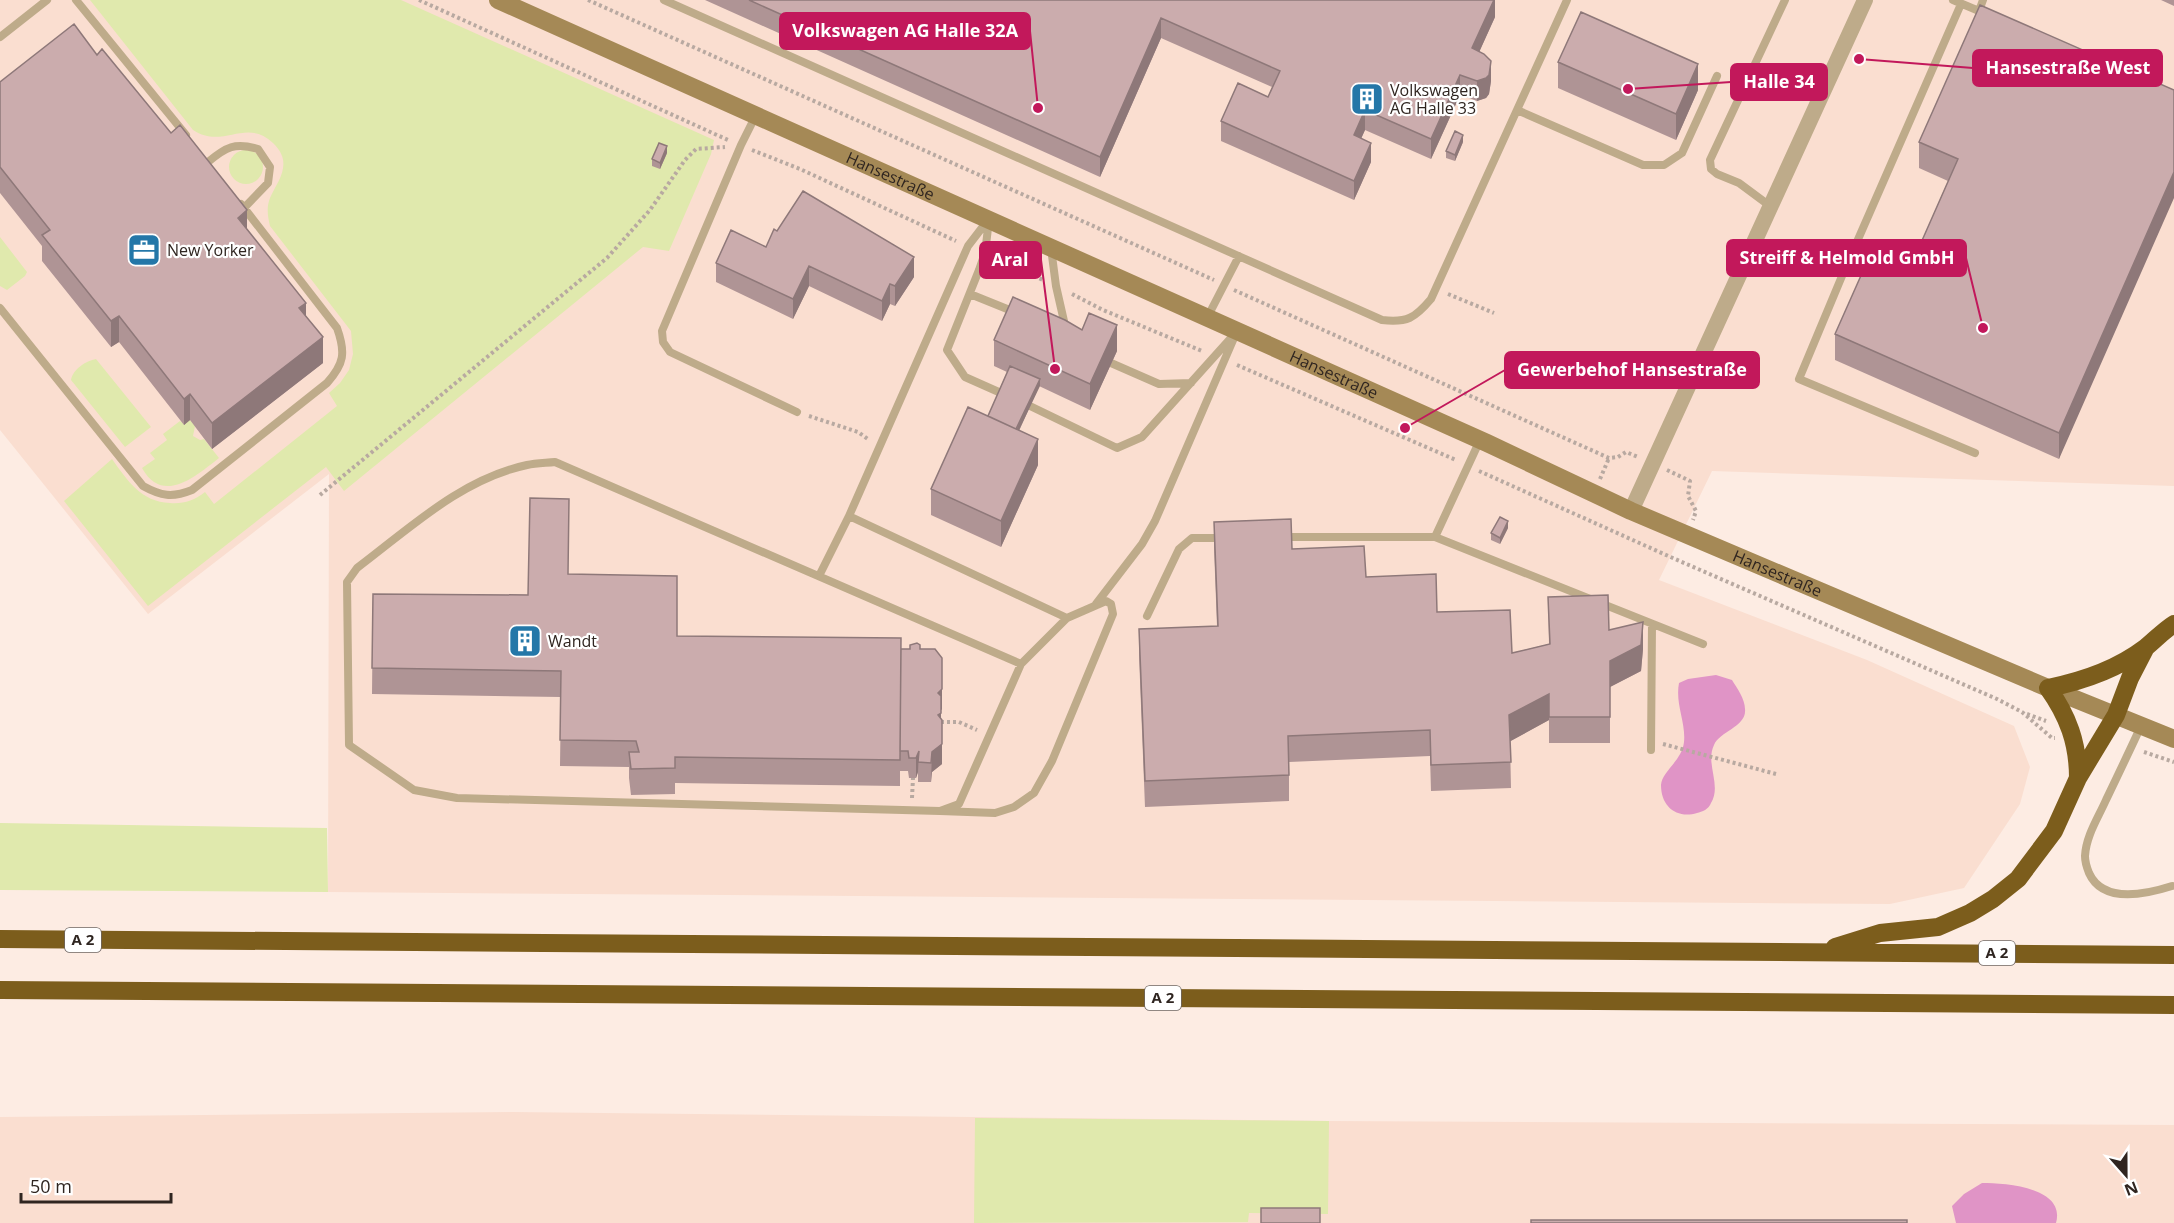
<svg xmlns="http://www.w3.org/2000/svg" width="2174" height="1223" font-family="'Open Sans',sans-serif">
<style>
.built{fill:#faded0}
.green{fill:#e0e9ad}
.water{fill:#e094c6}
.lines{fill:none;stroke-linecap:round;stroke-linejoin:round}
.path{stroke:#b8a9a1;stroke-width:4;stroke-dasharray:3 3;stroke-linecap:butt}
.lane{stroke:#beab8a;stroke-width:8}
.street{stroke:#beab8a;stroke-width:16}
.secondary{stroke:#a58956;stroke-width:18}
.highway{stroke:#7c5d1c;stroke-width:18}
.wall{fill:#af9495}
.shaded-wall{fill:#8e7879}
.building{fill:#cbacad;stroke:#8e7879;stroke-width:1.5}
.labels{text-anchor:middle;stroke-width:4.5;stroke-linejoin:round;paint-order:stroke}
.shield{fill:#fff;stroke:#6d6663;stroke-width:1.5}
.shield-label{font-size:15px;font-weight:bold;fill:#2f2520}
.poi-label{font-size:16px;fill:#2f2520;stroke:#fff;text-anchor:start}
.street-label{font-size:16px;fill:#2f2520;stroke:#fff}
.leader{fill:none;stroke:#c2185b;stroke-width:2}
.callout-dot{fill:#c2185b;stroke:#fff;stroke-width:2}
.callout{fill:#c2185b;stroke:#c2185b;stroke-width:2}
.callout-label{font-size:18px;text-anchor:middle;font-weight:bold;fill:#fff}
</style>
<rect width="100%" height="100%" fill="#fdece3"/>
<path class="built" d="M0 0H2174V486L1712 471 1659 580 1867 660 2014 726 2030 767 2020 804 1964 888 1890 904 328 892 329 474 148 614 0 430Z
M513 1112 1329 1121 2174 1125V1223H0V1117Z"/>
<path class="green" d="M90 0H401L714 140 711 154 669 251 643 247 344 491 326 467 148 606 64 501 112 459C127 480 141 502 170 503 183 504 194 501 205 492L214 504 337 406 329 393 340 383 349 370 353 354 351 331 270 226C268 217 266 208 270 198 278 180 294 163 273 143 246 117 223 150 193 130Z
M229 167a17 17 0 1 1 34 0a17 17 0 1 1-34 0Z
M0 237 27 272 25 276 7 290 0 286Z
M96 359 151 427 125 447 71 380C73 369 86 361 96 359Z
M190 420 195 426 193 436 200 440 204 439 219 458C197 475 163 506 142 468L155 459 150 453 167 440 163 434 180 421 184 424Z
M0 823 327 828 328 892 0 890Z
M975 1118 1329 1121 1328 1214 1249 1213 1248 1222 974 1223Z"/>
<path class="water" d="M1716 675 1732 680C1737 688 1745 699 1745 709 1747 727 1720 731 1714 745 1705 764 1722 785 1711 803 1709 809 1702 812 1697 813 1677 819 1661 807 1661 785 1662 771 1682 761 1684 742 1686 722 1675 704 1679 683L1688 679Z
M1982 1183C2005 1183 2066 1187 2056 1223H1956L1952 1206 1964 1194Z"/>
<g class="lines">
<path class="path" d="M419 0 728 140
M588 0 1214 280
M752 150 800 169 956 241
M996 258 1043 280
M1234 290 1609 458 1618 457 1626 452 1638 457
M1072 294 1103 310 1202 351
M1448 294 1494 313
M1237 365 1456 460
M809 416 858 432 869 440
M1667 470 1690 481 1688 496 1696 511 1693 520
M1479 471 1675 559 1997 699 2022 712 2052 738H2055
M1600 479 1609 458
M320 495 607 258 650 210 685 160 696 149 725 147
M2027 714 2046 721
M941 722H959L977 730
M1663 744 1776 774
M2144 752 2174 762
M912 798 913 778"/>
<path class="lane" d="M76 0 186 135
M664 0 1382 320C1407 323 1415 318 1431 299L1567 0
M1953 0 1979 11 1983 0
M1961 4 1842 276 1799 379 1975 453
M0 37 47 0
M1517 110 1643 165H1664L1682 153 1717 76
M756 115 741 145 662 331 663 342 670 352 797 412
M208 162C226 147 235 142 258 149L270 167 268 183 244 208
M1770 206 1739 183 1717 174 1711 169 1710 160 1785 0
M989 220 985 253 979 270 947 350 965 377 1001 393
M1051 248 1056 286 1066 330
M970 294 1017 313
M0 308 143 486C161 496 172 498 192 490L327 383C344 364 346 353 337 328L241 204
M1207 318 1239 256
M1111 363 1159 384 1191 383
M1030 406 1117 448 1142 437 1231 338
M1480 440 1435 537 1703 644
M849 516 1067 618
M1282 537H1435
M819 576 849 516 968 246 988 220
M1096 604 1142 544 1155 521 1237 331
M1147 616 1179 549 1192 538H1225
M2141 726C2130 750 2118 775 2106 800 2098 818 2086 836 2085 856 2085 862 2087 868 2089 873 2103 904 2147 894 2172 886
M1651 750 1652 624
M940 811 995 813 1014 807 1034 793 1052 761 1113 614 1111 604 1106 601 1067 618 1021 664 555 462C546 463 536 463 527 465 461 479 409 529 357 568L347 582 349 745 414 790 457 798 940 811 959 804 1021 664"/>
<path class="street" d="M1631 511 1865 0"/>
<path class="secondary" id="s1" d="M498 0 1487 443 1631 511 2048 688 2174 739"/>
<path class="highway" d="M2078 778C2078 743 2068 716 2048 688 2083 681 2116 670 2145 648 2155 640 2163 631 2174 624
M0 939 2174 955
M1835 947 1880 933 1938 927 1970 913 1993 899 2018 879 2054 831 2078 778 2116 715 2130 678 2146 647
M0 990 2174 1005"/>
</g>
<path class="wall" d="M705 0H1495V17L1479 52 1491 81 1489 94 1486 98 1477 101 1460 95 1431 159 1365 130 1361 138 1371 162 1354 200 1221 141V121L1268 97 1272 87 1161 38 1100 177Z
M2161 0H2174V6Z
M97 55 247 229 306 316 323 363 212 449 190 420 184 425 119 342 111 347 42 261V246L0 193V82Z
M1558 62 1698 90 1676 140 1558 88Z
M2174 90 2059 459 1835 360V334L1909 270 1948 181 1919 168V142Z
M1463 142 1455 161 1446 158V151Z
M667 153 660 169 652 166V159Z
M766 247 914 277 895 306 890 304 882 321 809 286 793 319 716 282V263Z
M994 340 1117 351 1090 410 1039 386 1019 431 1038 465 1001 547 931 515V489L988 416 1007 372 994 366Z
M1214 522 1292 549 1366 577 1437 612 1512 653 1549 644 1548 597 1643 649 1641 671 1610 687V743H1549V720L1510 741 1511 788 1431 791 1430 756 1289 762V801L1145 807 1139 655V629L1217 626 1214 548Z
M1508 528 1500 544 1491 540V533Z
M569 574 677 636 901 664 920 649 942 658V709L941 710V719L942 720V764L932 772 931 782H918V772L916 778H909L908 771H900V786L675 783V794L631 795 629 778V767L560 766 561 697 372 694 373 594 528 595Z"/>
<path class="shaded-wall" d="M1494 0H1495V17L1472 68V48Z
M1161 18V38L1100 177V157Z
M1491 61V81L1489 94 1486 98 1477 101V81Z
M1698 64V90L1676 140V114Z
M1460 75V95L1431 159V139Z
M1365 110V130L1354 155V135Z
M1463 135V142L1455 161V155Z
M1371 143V162L1354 200V181Z
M667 146V153L660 169V163Z
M2174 172V198L2059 459V433Z
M247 210V236L238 218Z
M914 257V277L895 306V286Z
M809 266V286L793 319V299Z
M890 284V304L882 321V301Z
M306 303V329L299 308Z
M119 316V342L111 347V321Z
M1117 325V351L1090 410V384Z
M323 337V363L212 449V423Z
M1040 379V386L1011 447V441Z
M190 394V420L184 425V399Z
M1038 439V465L1001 547V521Z
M1508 521V528L1500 544V538Z
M1643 622V649L1641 671 1610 687V743V661Z
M942 689V709L941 710V732L938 735V693Z
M1549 694V720L1509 742V715Z
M942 744V764L932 772 931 782 932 752Z
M919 751 918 772 916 778V758Z"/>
<path class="building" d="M749 0H1494L1472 48 1484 54 1491 61 1489 75 1486 78 1477 81 1460 75 1431 139 1365 110 1354 135 1371 143 1354 181 1221 121 1238 83 1268 97 1280 71 1161 18 1100 157Z
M1980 5 2174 90V172L2059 433 1835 334 1871 253 1909 270 1958 159 1919 142Z
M1581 12 1698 64 1676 114 1558 62Z
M74 24 97 55 102 49 171 133 180 125 247 210 238 218 306 303 299 308 323 337 212 423 190 394 184 399 119 316 111 321 42 235 50 230 0 167V82Z
M1455 131 1463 135 1455 155 1446 151Z
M659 143 667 146 660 163 652 159Z
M803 191 914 257 895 286 890 284 882 301 809 266 793 299 716 263 731 230 766 247 774 229 777 231Z
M1013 297 1065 320 1082 330 1089 313 1117 325 1090 384 994 340Z
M1010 366 1040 379 1016 429 988 416Z
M968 407 1038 439 1001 521 931 489Z
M530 498 569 499 568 574 677 576V636L901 638 900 760 675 757V768L631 769 629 752H639L636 741 560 740 561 671 372 668 373 594 528 595Z
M1500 517 1508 521 1500 538 1491 533Z
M1291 519 1292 549 1364 546 1366 577 1436 574 1437 612 1510 610 1512 653 1550 644 1548 597 1608 595 1609 630 1643 622 1641 645 1610 661V717H1549V694L1509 715 1511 762 1431 765 1430 730 1288 736 1289 775 1145 781 1139 629 1218 626 1214 522Z
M917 643 920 645V649H935L942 658V689L938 693 941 696V713L938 715 942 720V744L932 752 931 763 918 762 919 751 916 758H909L908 751H900L901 649H910V645Z
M1261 1208H1320V1223H1261Z
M1531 1220H1907V1223H1531Z"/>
<defs>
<g id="building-square" transform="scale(1.725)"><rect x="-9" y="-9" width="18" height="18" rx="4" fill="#2477a8" stroke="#fff"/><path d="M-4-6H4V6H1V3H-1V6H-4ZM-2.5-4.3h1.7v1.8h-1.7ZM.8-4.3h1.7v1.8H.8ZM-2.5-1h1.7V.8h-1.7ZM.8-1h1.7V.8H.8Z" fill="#fff"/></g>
<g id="office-square" transform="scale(1.725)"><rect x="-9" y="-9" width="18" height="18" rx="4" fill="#2477a8" stroke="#fff"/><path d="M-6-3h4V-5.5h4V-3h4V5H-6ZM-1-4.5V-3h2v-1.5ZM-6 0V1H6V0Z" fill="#fff"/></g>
</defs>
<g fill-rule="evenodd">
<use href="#building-square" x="1367" y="99"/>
<use href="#office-square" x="144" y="250"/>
<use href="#building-square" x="525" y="641"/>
</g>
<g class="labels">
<g class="shield">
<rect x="65" y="928" width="36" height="24" rx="4.5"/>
<rect x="1979" y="941" width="36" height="24" rx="4.5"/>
<rect x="1145" y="986" width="36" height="24" rx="4.5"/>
</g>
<g class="shield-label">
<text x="83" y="945">A 2</text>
<text x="1997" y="958">A 2</text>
<text x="1163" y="1003">A 2</text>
</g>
<g class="poi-label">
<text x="1390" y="96">Volkswagen<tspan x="1390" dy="18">AG Halle 33</tspan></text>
<text x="167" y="256">New Yorker</text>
<text x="548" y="647">Wandt</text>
</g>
<g class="street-label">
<text dy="6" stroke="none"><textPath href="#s1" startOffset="430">Hansestraße</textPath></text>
<text dy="6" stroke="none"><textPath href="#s1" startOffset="916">Hansestraße</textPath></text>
<text dy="6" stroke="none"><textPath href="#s1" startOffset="1402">Hansestraße</textPath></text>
</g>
</g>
<path class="leader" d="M1038 108L1030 31M1859 59L1973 68M1628 89L1731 82M1983 328L1966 258M1055 369L1041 260M1405 428L1505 370"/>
<g class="callout-dot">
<circle cx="1038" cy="108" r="6"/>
<circle cx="1859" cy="59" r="6"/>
<circle cx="1628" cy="89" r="6"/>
<circle cx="1983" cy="328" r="6"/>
<circle cx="1055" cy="369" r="6"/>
<circle cx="1405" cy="428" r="6"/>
</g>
<g class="callout">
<rect x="780" y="13" width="250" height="36" rx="6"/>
<rect x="1973" y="50" width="189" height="36" rx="6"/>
<rect x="1731" y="64" width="96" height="36" rx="6"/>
<rect x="1727" y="240" width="239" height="36" rx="6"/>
<rect x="980" y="242" width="61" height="36" rx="6"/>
<rect x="1505" y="352" width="254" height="36" rx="6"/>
</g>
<g class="callout-label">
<text x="905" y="37">Volkswagen AG Halle 32A</text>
<text x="2068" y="74">Hansestraße West</text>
<text x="1779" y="88">Halle 34</text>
<text x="1847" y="264">Streiff &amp; Helmold GmbH</text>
<text x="1010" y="266">Aral</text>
<text x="1632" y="376">Gewerbehof Hansestraße</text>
</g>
<g transform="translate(2126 1175) rotate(159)" stroke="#ffffff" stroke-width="4.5" paint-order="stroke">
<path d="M0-4.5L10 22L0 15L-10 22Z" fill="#2f2520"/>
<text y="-9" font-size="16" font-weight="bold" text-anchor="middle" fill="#2f2520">N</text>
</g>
<path d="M21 1193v9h150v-9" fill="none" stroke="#2f2520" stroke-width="3"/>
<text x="30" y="1193" font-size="18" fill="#2f2520" stroke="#ffffff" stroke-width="4.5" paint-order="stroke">50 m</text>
</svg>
